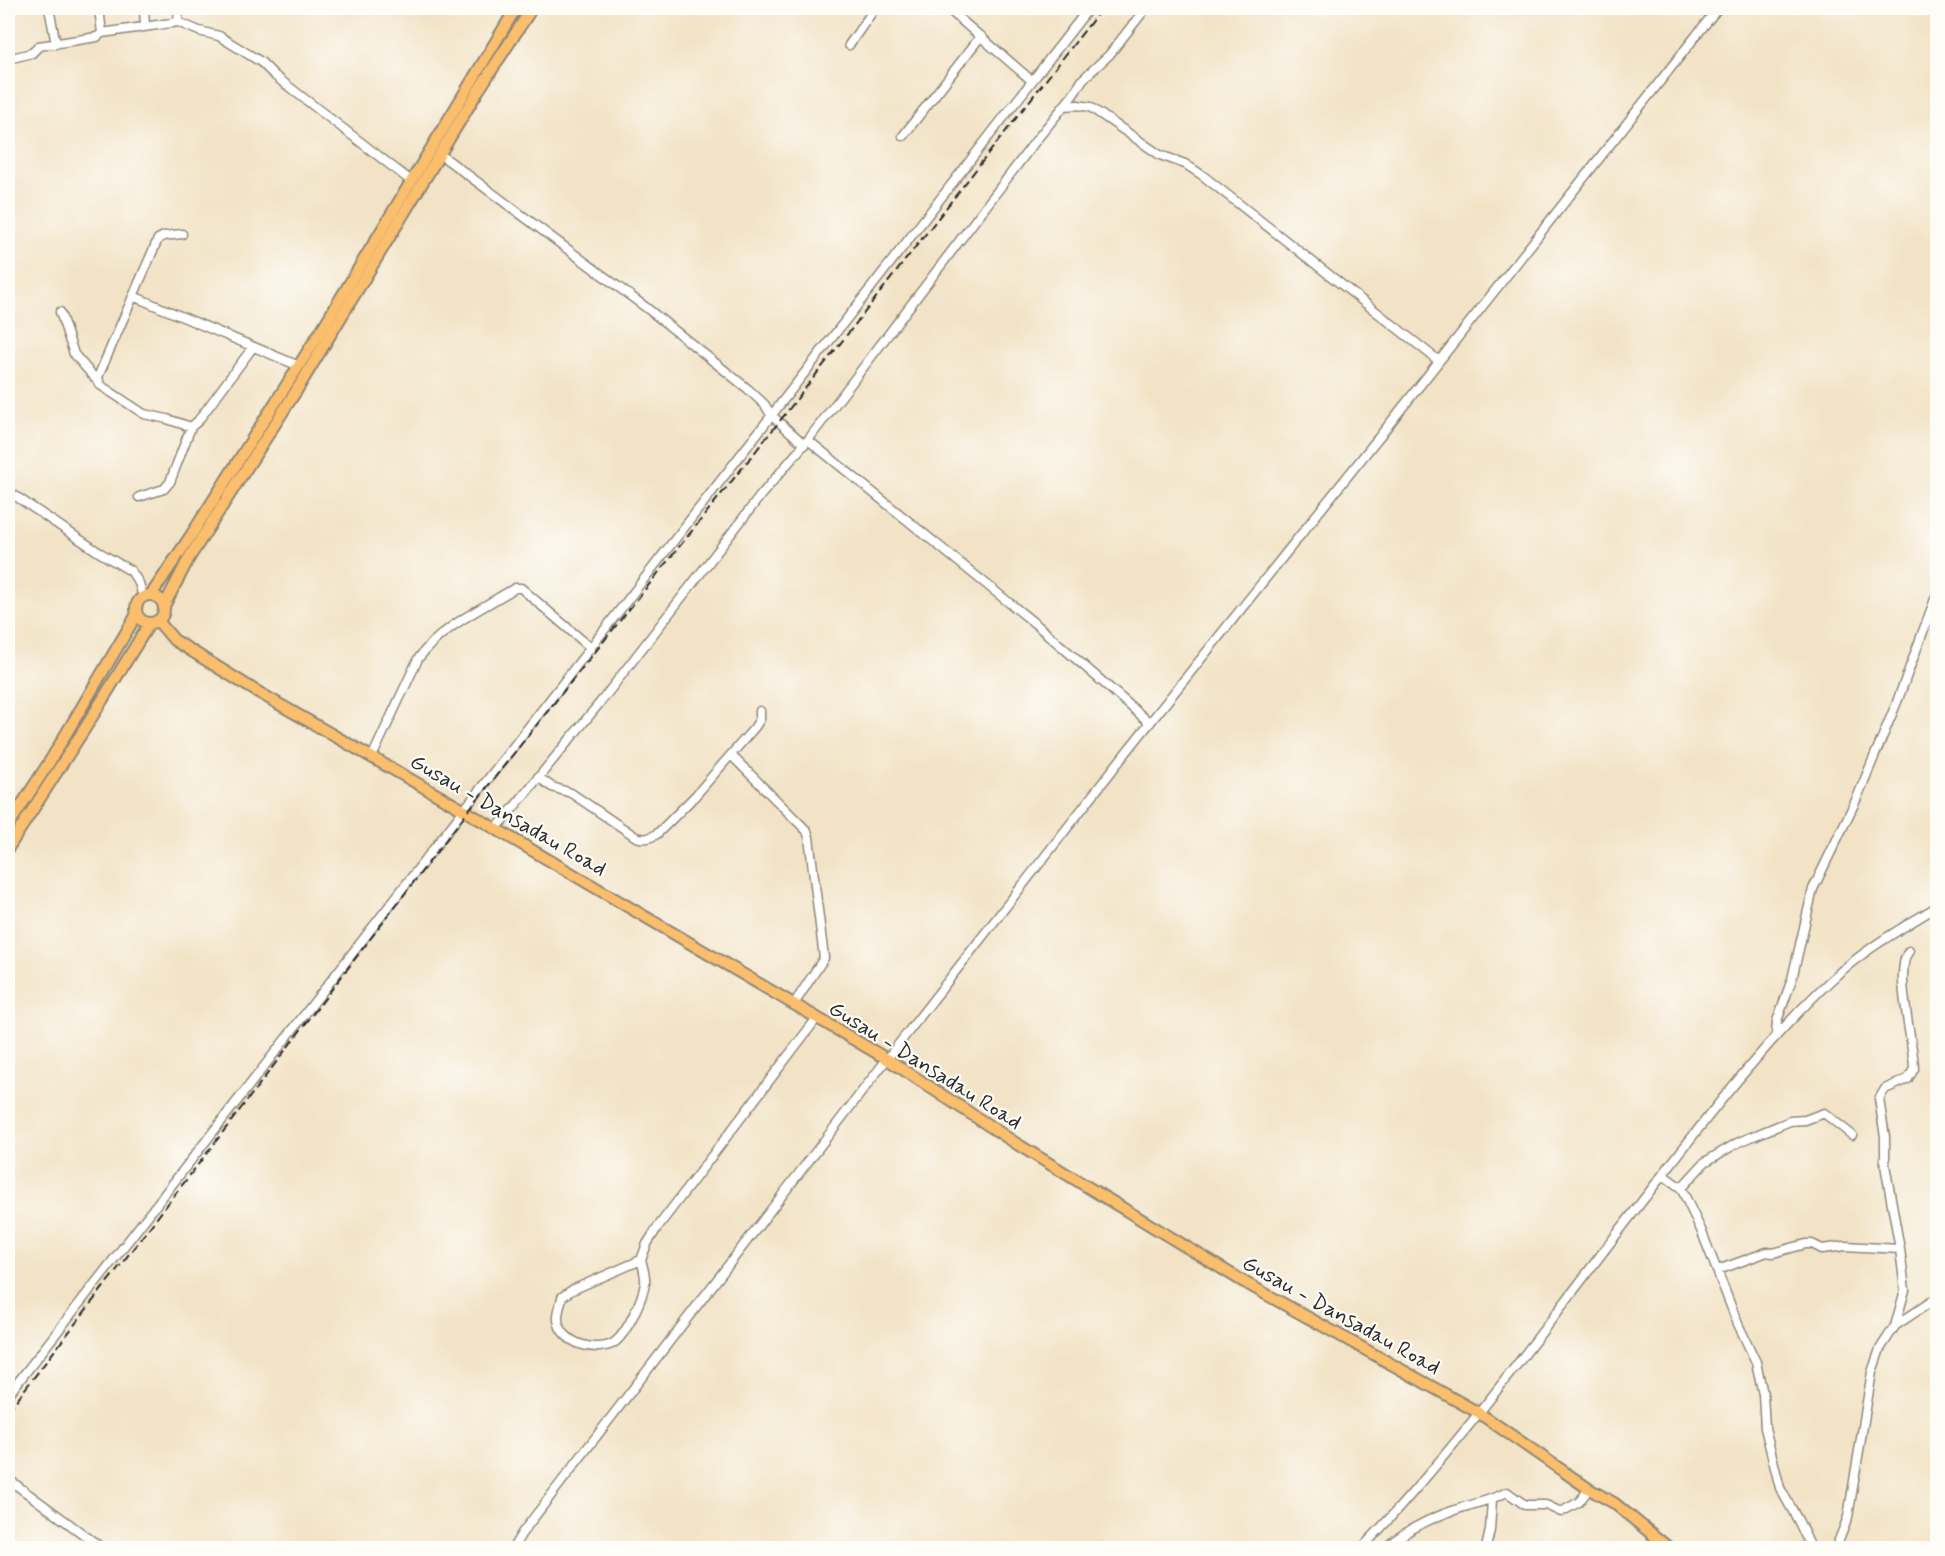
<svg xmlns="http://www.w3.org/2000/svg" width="1945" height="1556" font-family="Mynerve,sans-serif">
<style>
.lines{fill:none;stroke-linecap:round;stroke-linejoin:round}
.minor-casing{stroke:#8e8778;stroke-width:11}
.major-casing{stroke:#8e8778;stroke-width:14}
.minor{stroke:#fff;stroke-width:8}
.major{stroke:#fabe6d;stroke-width:10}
.rail{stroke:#2b2b2b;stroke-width:2;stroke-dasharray:9 4.5;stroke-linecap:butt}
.labels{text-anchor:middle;stroke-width:4.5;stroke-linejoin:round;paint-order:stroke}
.street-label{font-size:22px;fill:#2b2b2b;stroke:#fdfcf7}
</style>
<rect width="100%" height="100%" fill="#fdfcf7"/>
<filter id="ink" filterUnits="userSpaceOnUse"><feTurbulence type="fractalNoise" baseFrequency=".0167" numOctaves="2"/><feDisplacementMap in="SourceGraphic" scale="12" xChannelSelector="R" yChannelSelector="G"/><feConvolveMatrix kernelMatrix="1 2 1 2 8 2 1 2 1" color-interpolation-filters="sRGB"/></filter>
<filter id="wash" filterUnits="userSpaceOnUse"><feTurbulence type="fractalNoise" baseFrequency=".008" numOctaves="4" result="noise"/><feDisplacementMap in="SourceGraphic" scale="24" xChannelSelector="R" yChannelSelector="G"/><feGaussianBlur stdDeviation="1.35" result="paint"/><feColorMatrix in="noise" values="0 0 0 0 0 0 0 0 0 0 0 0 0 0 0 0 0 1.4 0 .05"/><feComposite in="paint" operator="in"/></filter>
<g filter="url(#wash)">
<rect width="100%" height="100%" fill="#f2e3c6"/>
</g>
<g filter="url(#ink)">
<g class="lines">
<g class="minor-casing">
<path id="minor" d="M49 8 56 44
M99 8 102 33
M144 8 145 27
M947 8 1031 80
M178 22 199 31 219 36 261 62 275 76 411 181
M849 45 875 8
M8 59 32 53 39 46 97 37 102 33 178 22 179 8
M1064 106 1078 105 1090 107 1160 155 1185 164 1202 175 1439 361
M903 136 981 36
M441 155 648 309 748 389 765 405 771 415 804 444
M182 234 164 236 158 239 98 377 100 385 144 414 167 419 191 427 198 421 253 347
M133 296 299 366
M60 312 74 354 99 383
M808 440 1038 626 1150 723
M8 491 97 551 131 571 139 583 143 597
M139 497 164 489 170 482 191 427
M731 755 807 831 809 837 824 958 794 1004
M372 757 418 659C441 627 481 609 515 588H521L591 648
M538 777 552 787 571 793 636 837C645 840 650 838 657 834L695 796 755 727 760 719V711
M496 829 603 699 761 495 808 440 1037 139 1073 95 1083 79 1109 55 1146 8
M1776 1037 1777 1021 1792 979 1813 889 1857 798 1897 702 1938 591
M1663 1175 1681 1188 1701 1230 1738 1324 1756 1362 1763 1394 1765 1428 1780 1488 1799 1522 1811 1548
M1681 1188 1705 1162 1739 1142 1790 1121 1805 1120 1824 1113 1852 1135
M641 1260 647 1244 657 1228 817 1018
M641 1260C643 1267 646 1276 645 1283 643 1298 627 1333 615 1342 598 1354 561 1344 558 1320 557 1313 561 1304 562 1297L572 1290Z
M1718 1270 1767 1252 1773 1253 1806 1244H1812L1822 1249 1845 1246 1900 1249
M1895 1326 1905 1290 1900 1249 1885 1165V1137L1879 1099 1885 1089 1908 1079 1914 1069C1914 1042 1893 970 1909 951
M8 1395 1089 8
M8 1479 102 1548
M513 1548 522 1533 887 1059 1128 750 1387 427 1718 8
M1362 1548C1467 1438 1554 1314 1647 1195 1704 1121 1762 1045 1830 981 1862 951 1900 929 1938 906
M1385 1548C1406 1530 1435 1516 1461 1508 1477 1503 1492 1500 1507 1492L1525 1505H1546L1561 1512 1579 1502 1589 1489
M1486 1548 1490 1530 1492 1500
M1836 1548 1848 1517 1872 1372 1880 1349 1895 1326 1938 1297"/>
</g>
<g class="major-casing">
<path id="major" d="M151 595 190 537 319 334 516 8
M136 609a14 14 0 1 1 28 0a14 14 0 1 1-28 0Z
M164 606 189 558 298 388 478 91 532 8
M158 621 174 640 251 688 467 812 887 1059 1017 1144 1244 1282 1479 1413 1589 1489 1614 1503 1669 1548
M8 826 50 761 137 614
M8 848 87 725 149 624"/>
</g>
<use href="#minor" class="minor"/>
<use href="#major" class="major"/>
<path class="rail" d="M8 1411 210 1149 467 812 779 422 1102 8"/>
</g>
</g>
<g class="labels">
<g class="street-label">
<text transform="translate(509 814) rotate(30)" y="8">Gusau - Dansadau Road</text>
<text transform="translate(926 1064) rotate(32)" y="8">Gusau - Dansadau Road</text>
<text transform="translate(1342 1314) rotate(29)" y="8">Gusau - Dansadau Road</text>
</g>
</g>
<rect width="1945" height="1556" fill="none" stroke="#fdfcf7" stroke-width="30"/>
</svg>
